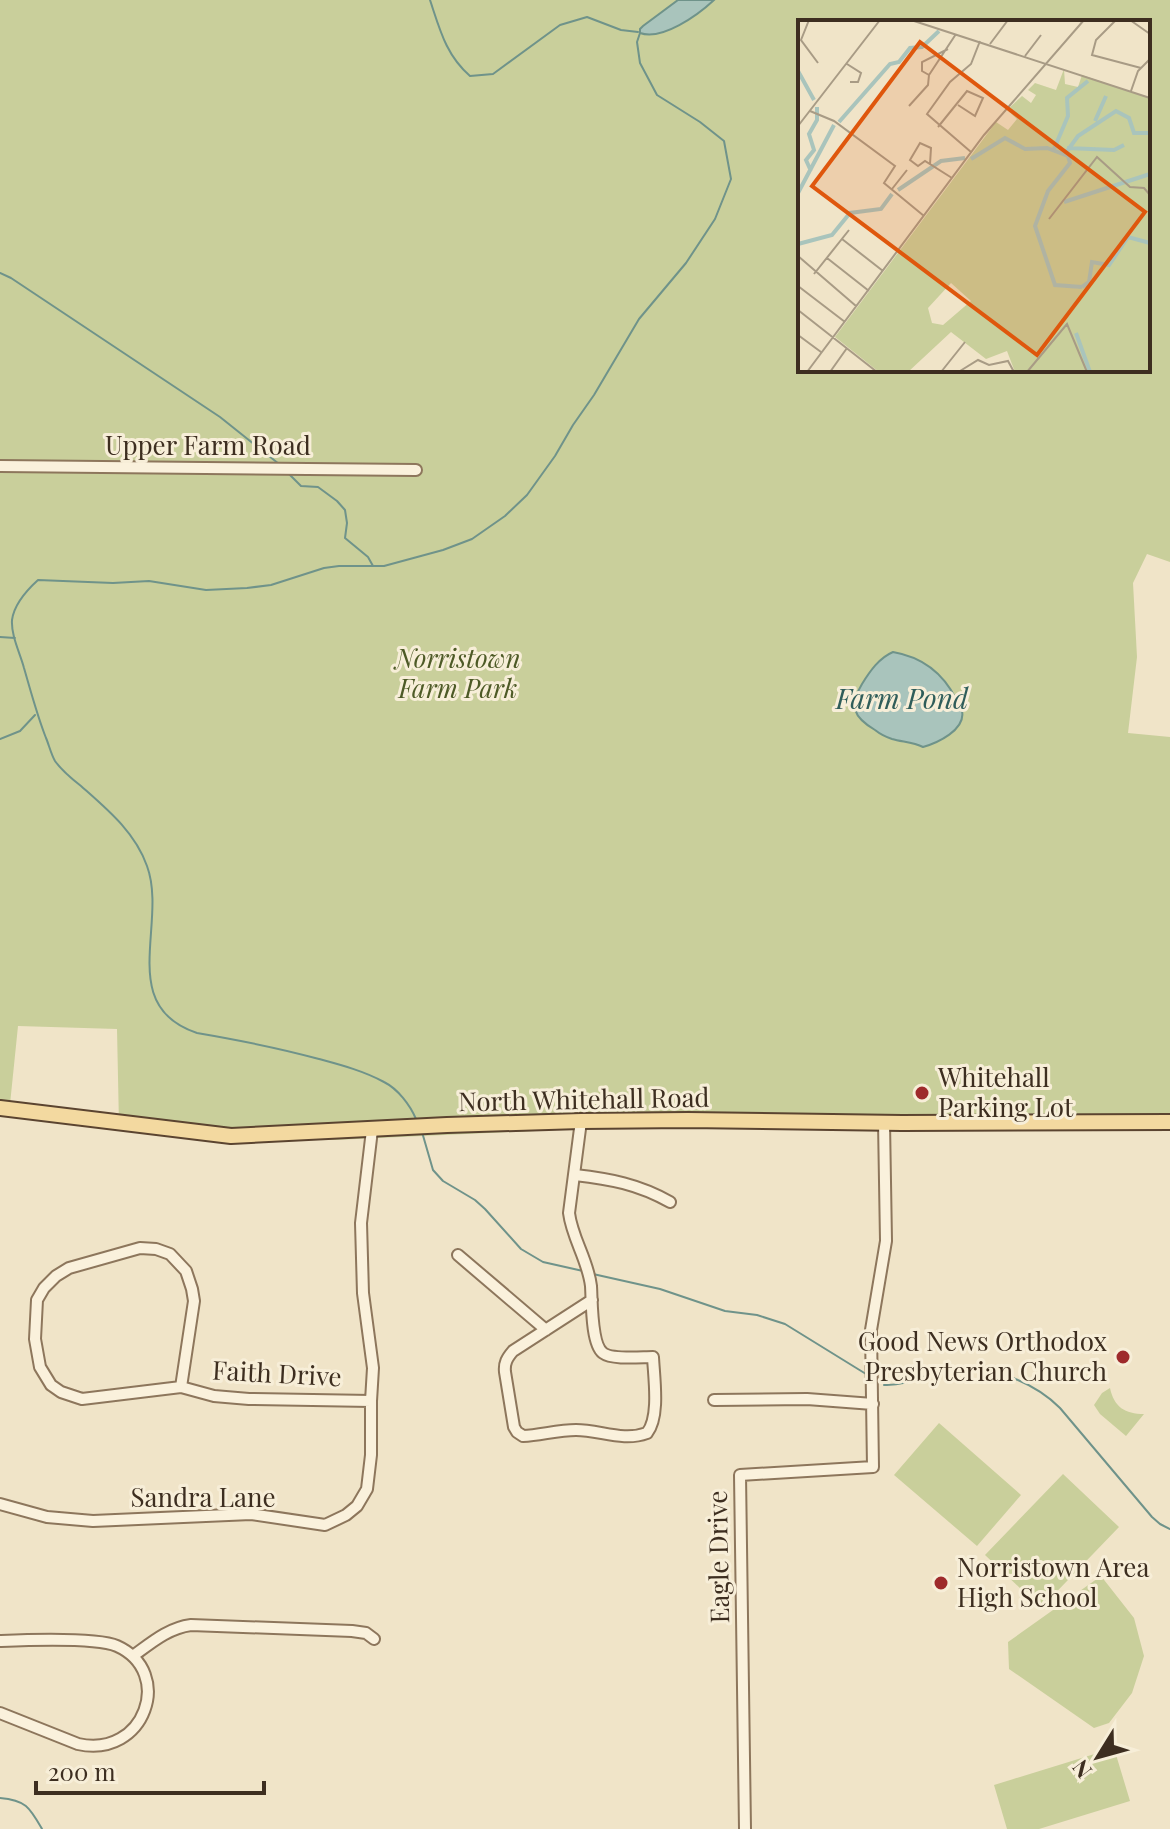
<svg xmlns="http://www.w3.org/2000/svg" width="1170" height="1829" font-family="'Playfair Display',serif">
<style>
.green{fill:#c9cf9b;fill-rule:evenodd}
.water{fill:#a9c4bc;stroke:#6f938a;stroke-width:2}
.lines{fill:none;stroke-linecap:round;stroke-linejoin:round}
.stream{stroke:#6f938a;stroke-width:2}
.minor-casing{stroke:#8d765c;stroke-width:14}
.major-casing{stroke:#5b4430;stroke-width:18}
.minor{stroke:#faf1dc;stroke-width:10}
.major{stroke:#f3d9a0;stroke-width:14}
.poi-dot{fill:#9e2a2b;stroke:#f7eed8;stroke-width:3}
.labels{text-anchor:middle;stroke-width:6;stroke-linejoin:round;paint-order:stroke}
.street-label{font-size:26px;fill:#3d2e20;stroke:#f7eed8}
.park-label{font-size:26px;font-style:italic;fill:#4d5a26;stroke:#f7eed8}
.poi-label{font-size:26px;fill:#3d2e20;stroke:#f7eed8;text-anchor:start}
.water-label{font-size:28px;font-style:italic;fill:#2f5d5a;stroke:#f7eed8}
.inset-river{fill:none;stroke:#a9c4bc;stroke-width:4}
.inset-road{fill:none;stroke:#a89b85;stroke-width:2}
.view{fill:#df570d;fill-opacity:0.15;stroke:#df570d;stroke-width:4}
.inset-edge{fill:none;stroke:#3d2e20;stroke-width:4}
</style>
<rect width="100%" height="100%" fill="#f0e4c8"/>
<path class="green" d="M0 0H1170V562L1147 554 1133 583 1137 657 1128 733 1170 737V1130H1075L918 1125H749L600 1128 335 1140H248L119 1125 117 1029 18 1026 9 1114 0 1112ZM800 22H1148V370H800Z
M1110 1388C1114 1407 1125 1414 1144 1414L1126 1436 1100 1414 1094 1405 1102 1393Z
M939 1423 1021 1495 977 1546 894 1475Z
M1063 1474 1119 1527 1041 1608 985 1555Z
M1101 1576 1134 1618 1144 1656 1132 1693 1109 1723 1094 1728 1009 1669 1008 1642Z
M1114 1748 1130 1801 1039 1829H1007L994 1785Z"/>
<path class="water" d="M678 0H714C698 15 662 41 640 33V29L643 26Z
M893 652C922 657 943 673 956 699 957 700 962 710 962 711 966 730 937 743 923 747 913 742 902 742 892 739 886 737 880 734 875 730 853 717 849 706 862 684 870 671 879 658 893 652Z"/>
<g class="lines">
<path class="stream" d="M430 0C440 30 446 55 470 76L493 74 560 25 587 17 621 30 638 32
M0 273 11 278 220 417 279 464
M289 474 301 486 318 487 337 501 345 510 347 523 345 538 368 557 373 566
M0 637 15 638
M0 739 20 731 35 715
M416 1119C410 1105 398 1089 384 1082 364 1071 341 1065 319 1059 279 1048 238 1040 197 1033 116 1006 168 923 147 866 135 832 107 809 81 786 72 779 62 771 55 761 51 754 49 745 46 738 37 715 31 692 24 668 20 653 11 636 12 620 14 605 27 590 38 580L113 583 149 581 206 590 247 588 271 585 324 568 339 566H384L443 550 472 539 505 516 527 495 555 456 573 425 594 395 639 319 686 263 715 219 731 179 724 141 700 122 657 95 640 63 637 42 640 33
M422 1132 433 1170 443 1181 475 1200 485 1209 521 1249 543 1262 583 1271
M593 1274 660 1289 725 1311 757 1315 785 1324 866 1374
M884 1385C906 1386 923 1376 944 1370 982 1360 1034 1382 1060 1408L1152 1517 1160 1524 1170 1529
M0 1798C26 1800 30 1808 42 1829"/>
<g class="minor-casing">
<path id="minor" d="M0 466 416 470
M581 1121 569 1213C572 1238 588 1260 591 1286 592 1301 591 1344 603 1353 612 1360 641 1357 653 1357 654 1378 660 1417 647 1433 623 1442 600 1430 576 1430 558 1430 541 1435 523 1436L517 1432 514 1427 505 1372C504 1363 507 1358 513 1351L592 1300
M575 1175C610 1179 638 1184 670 1202
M458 1255 546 1330
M181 1387 194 1301 192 1289 186 1271 170 1254 156 1249 140 1248 69 1268 56 1276 44 1288 37 1300 35 1339 40 1367 51 1385 61 1392 82 1399 181 1387 214 1396 249 1399 371 1401
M714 1400 807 1399 873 1404
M0 1504 47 1517 93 1521 251 1514 325 1525 346 1515 357 1506 367 1489 371 1455V1401L373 1368 363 1293 361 1223 372 1130
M0 1641C25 1640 96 1637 117 1646 175 1672 145 1759 78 1744L0 1713
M133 1656C151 1643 168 1628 191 1625L352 1631 366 1633 374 1639
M745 1829 740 1475 873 1467 871 1330 886 1241 884 1122"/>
</g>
<g class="major-casing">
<path id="major" d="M0 1108 231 1136 447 1125 581 1121 688 1120 902 1123 1170 1122"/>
</g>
<use href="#minor" class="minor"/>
<use href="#major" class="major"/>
</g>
<g class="poi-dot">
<circle cx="922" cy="1093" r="8"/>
<circle cx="1123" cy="1357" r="8"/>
<circle cx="941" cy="1583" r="8"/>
</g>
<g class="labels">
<g class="street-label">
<text x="208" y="455">Upper Farm Road</text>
<text transform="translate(584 1100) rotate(-1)" y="9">North Whitehall Road</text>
<text transform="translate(277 1374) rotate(3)" y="9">Faith Drive</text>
<text x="203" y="1507">Sandra Lane</text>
<text transform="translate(719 1557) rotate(-91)" y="9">Eagle Drive</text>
</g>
<g class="park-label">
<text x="458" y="668">Norristown<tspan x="458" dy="30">Farm Park</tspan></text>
</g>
<g class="poi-label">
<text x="938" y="1087">Whitehall<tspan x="938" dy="30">Parking Lot</tspan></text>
<text x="1107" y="1351" text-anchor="end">Good News Orthodox<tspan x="1107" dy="30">Presbyterian Church</tspan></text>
<text x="957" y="1577">Norristown Area<tspan x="957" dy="30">High School</tspan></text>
</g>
<g class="water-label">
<text x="902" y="709">Farm Pond</text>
</g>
</g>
<g transform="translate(798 20)">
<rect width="352" height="352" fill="#f0e4c8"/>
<path d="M266 49 267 64 280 67 284 55 352 78V352H217L209 331 188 339 153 312 110 352H81L37 317 198 102 210 110 219 99 209 90 224 76 233 83 238 75 230 70 237 63 258 70ZM153 263 173 281 145 305 134 303 130 288Z" fill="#c9cf9b" fill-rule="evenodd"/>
<path class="inset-river" d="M0 51 16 80M297 101 308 76M41 102 92 44 101 42 112 28 124 27 141 11M269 128 316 130 326 125M256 129 270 96 269 78 290 61M267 134 280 116 318 91 331 98 336 113H352M173 139 207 118 227 129 249 128 270 136 272 143 250 171 237 206 257 265 284 267M13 151 8 140 16 130 11 114 19 100V87M100 170 143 141 167 138M0 173 36 105M266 182 352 154M0 224 34 215 52 193 83 189 94 174M284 267 291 262 294 242 311 245 330 217 352 223M278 313 292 352"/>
<path class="inset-road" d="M11 0 3 20 20 43M113 0 352 78M318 0 298 20 294 35 343 48M332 0 352 14M192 24 210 0M227 36 243 15M49 44 63 53 60 62H52M131 55 158 14M131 55 124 51V42L150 29M333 71 340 51 352 39M111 86 130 65 131 55M12 91 36 101 97 146 86 163 126 196M0 106 82 0M140 107 169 71 185 78 177 96 160 85M173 132 129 94 152 62 173 44 182 21M132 144 133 128 122 123 112 140 120 146 127 141 154 158M94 169 109 150M251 199 299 137 332 167 346 168 352 175M44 219 85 251M0 236 58 286M29 238 71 271M16 254 51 210M0 266 47 302M0 290 79 352M0 315 23 332M162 351 180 340 191 345 210 341 216 352M9 352 186 115 286 0M32 352 49 328M143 352 167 322M229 352 269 304 289 352"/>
<path class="view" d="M122 22 347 192 239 335 14 166Z"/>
<rect width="352" height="352" class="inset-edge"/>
</g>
<g transform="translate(1098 1757) rotate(233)" stroke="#f7eed8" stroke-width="6" paint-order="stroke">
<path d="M0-6L14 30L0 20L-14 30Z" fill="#3d2e20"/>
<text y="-12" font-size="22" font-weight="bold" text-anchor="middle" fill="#3d2e20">N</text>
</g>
<path d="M36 1781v12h228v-12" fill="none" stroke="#3d2e20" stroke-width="4"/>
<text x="48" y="1781" font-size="24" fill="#3d2e20" stroke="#f7eed8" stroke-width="6" paint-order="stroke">200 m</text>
</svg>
